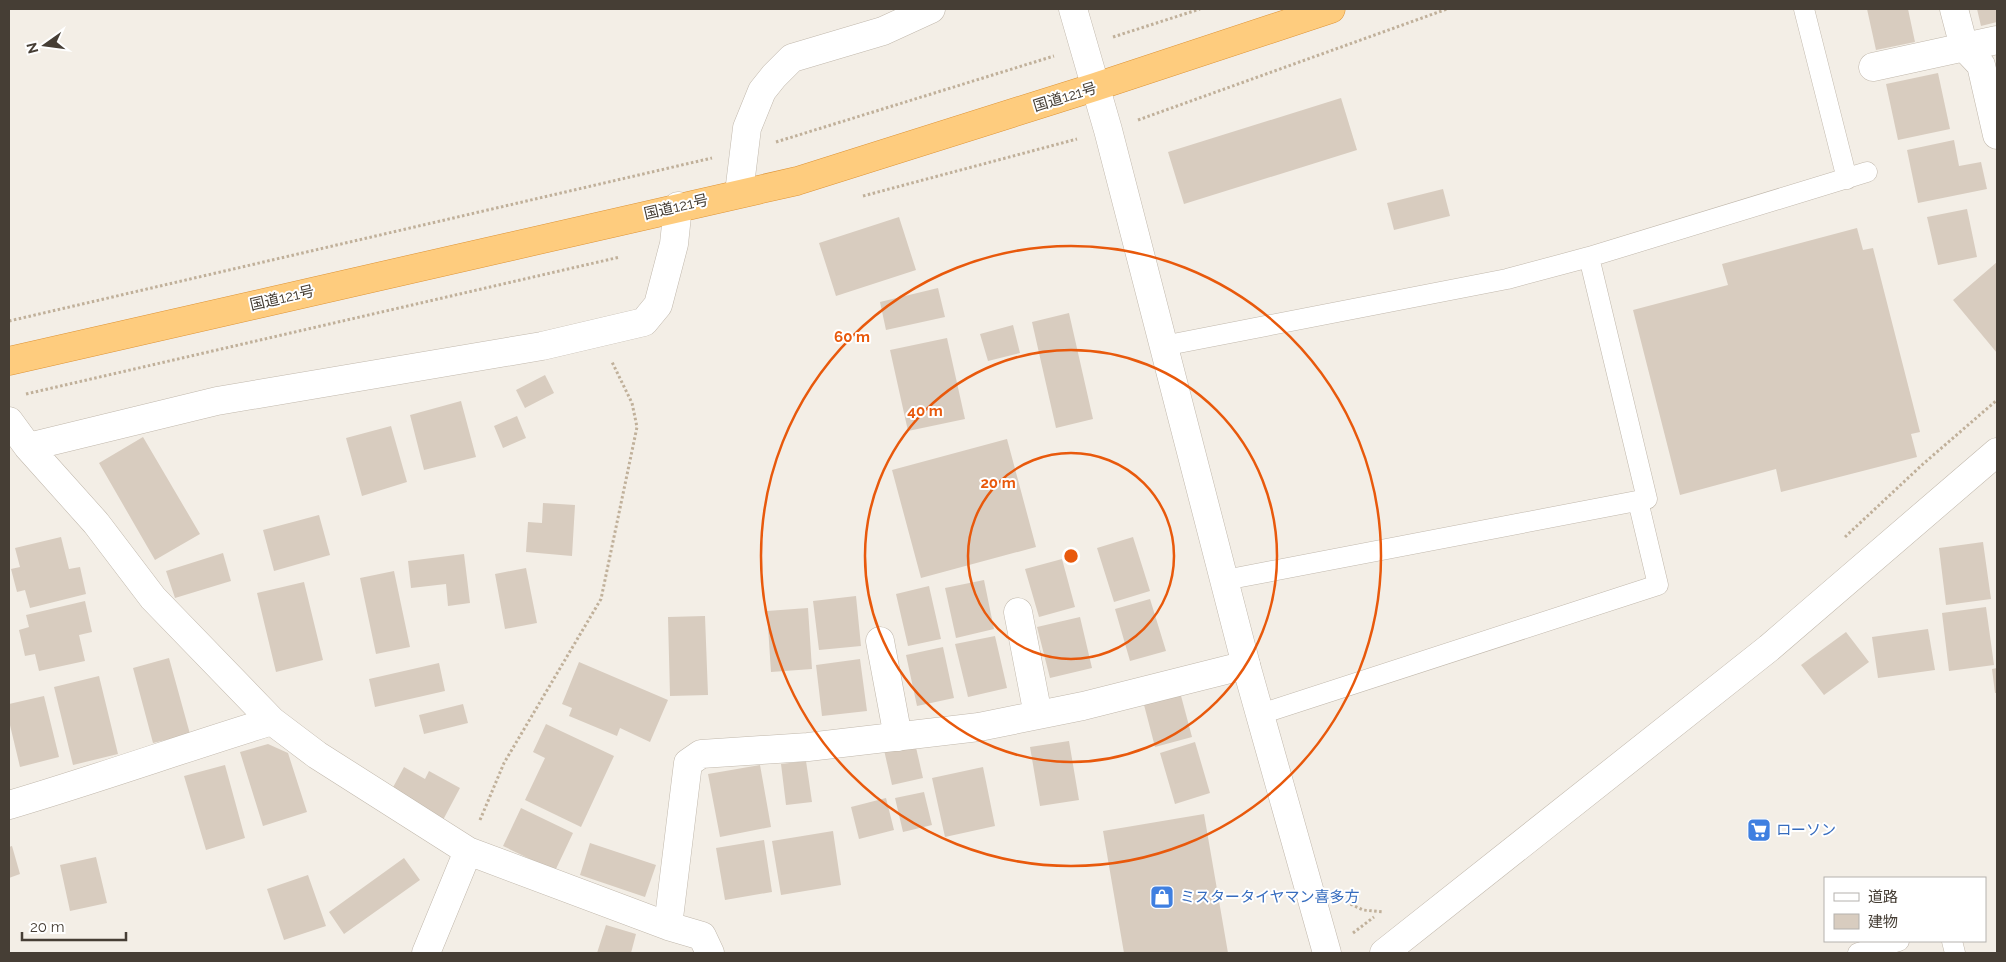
<svg xmlns="http://www.w3.org/2000/svg" width="2006" height="962" font-family="Raleway,'Noto Sans JP',sans-serif">
<style>
.building{fill:#d8ccbf}
.lines{fill:none;stroke-linecap:round;stroke-linejoin:round}
.service-casing{stroke:#c1b8ac;stroke-width:21}
.minor-casing{stroke:#c1b8ac;stroke-width:29}
.tertiary-casing{stroke:#c1b8ac;stroke-width:29}
.trunk-casing{stroke:#dd9336;stroke-width:29}
.path{stroke:#c0b09a;stroke-width:3;stroke-dasharray:2.5 2.5;stroke-linecap:butt}
.service{stroke:#fff;stroke-width:20}
.minor{stroke:#fff;stroke-width:28}
.tertiary{stroke:#fff;stroke-width:28}
.trunk{stroke:#fecc7e;stroke-width:28}
.ring{fill:none;stroke:#e8590c;stroke-width:2.5}
.labels{text-anchor:middle;stroke-width:4;stroke-linejoin:round;paint-order:stroke}
.street-label{font-size:15px;fill:#463e35;stroke:#fff}
.shop-label{font-size:15px;fill:#366cbe;stroke:#fff;text-anchor:start}
.centre{fill:#e8590c;stroke:#fff;stroke-width:2.5}
.ring-label{font-size:15px;text-anchor:middle;font-weight:bold;fill:#e8590c;stroke:#fff;stroke-width:4;stroke-linejoin:round;paint-order:stroke}
</style>
<rect width="100%" height="100%" fill="#f3eee6"/>
<path class="building" d="M1867 9H1908L1915 42 1876 50Z
M1977 9H1997V22L1981 26Z
M1938 73 1950 129 1898 140 1886 84Z
M1341 98 1357 150 1184 204 1168 152Z
M1954 140 1959 166 1981 162 1987 189 1918 203 1907 150Z
M1443 189 1450 216 1394 230 1387 203Z
M1967 209 1977 257 1938 265 1927 217Z
M899 217 916 270 836 296 819 243Z
M1857 228 1863 250 1873 248 1920 432 1911 434 1917 457 1781 492 1776 469 1680 495 1633 310 1728 285 1722 264Z
M1997 262V353L1953 300Z
M938 288 945 317 886 330 880 302Z
M1069 313 1093 419 1056 428 1032 322Z
M1013 325 1020 353 988 361 980 334Z
M947 338 965 419 908 431 890 350Z
M545 375 554 393 525 408 516 390Z
M461 401 476 457 424 470 410 415Z
M517 416 526 438 503 448 494 426Z
M391 426 407 482 362 496 346 438Z
M143 437 200 534 155 560 99 463Z
M1007 439 1036 547 921 578 892 470Z
M543 503 575 505 572 556 526 552 528 522 542 523Z
M319 515 330 555 274 571 263 530Z
M61 537 69 569 80 567 86 594 30 608 25 590 17 592 11 569 20 567 15 548Z
M1133 537 1150 591 1114 602 1097 548Z
M1983 542 1991 599 1946 605 1939 548Z
M223 553 231 581 175 598 166 571Z
M464 554 470 603 448 606 446 584 411 588 408 561Z
M1062 559 1075 607 1039 617 1025 569Z
M526 568 537 623 505 629 495 574Z
M394 571 410 647 376 654 360 578Z
M984 580 994 629 956 638 945 588Z
M304 582 323 660 276 672 257 593Z
M929 586 941 639 908 646 896 594Z
M856 596 861 646 819 650 813 601Z
M1150 599 1166 651 1130 661 1115 609Z
M85 601 92 632 79 635 85 661 39 671 35 654 25 656 19 630 29 627 26 615Z
M1986 607 1994 665 1949 671 1942 613Z
M808 608 812 669 771 672 767 611Z
M705 616 708 695 670 696 668 617Z
M1080 617 1092 668 1050 678 1037 627Z
M1928 629 1935 670 1878 678 1872 637Z
M1846 632 1869 662 1824 695 1801 665Z
M995 636 1007 688 968 697 955 644Z
M943 647 954 698 917 706 906 655Z
M169 658 190 734 153 743 133 668Z
M860 659 867 711 822 716 816 665Z
M579 662 668 700 650 742 620 728 617 736 569 716 572 708 562 704Z
M439 663 445 691 375 707 369 679Z
M1997 668V693H1995L1992 669Z
M99 676 118 754 73 765 54 687Z
M1180 692 1192 737 1155 747 1143 701Z
M44 696 59 757 20 767 9 721V704Z
M463 704 468 723 424 734 419 715Z
M546 724 614 756 581 827 525 800 545 758 533 752Z
M1069 741 1079 800 1040 806 1030 747Z
M1195 742 1210 793 1175 804 1160 753Z
M915 743 923 778 892 785 884 750Z
M268 744 288 753 307 812 263 826 240 752Z
M806 761 812 802 786 805 781 764Z
M225 765 245 838 206 850 184 776Z
M760 765 771 827 720 837 708 774Z
M404 767 425 779 429 771 460 788 443 820 391 791Z
M983 767 995 826 945 837 932 778Z
M924 792 932 825 903 832 895 798Z
M886 798 894 830 859 839 851 807Z
M521 808 573 833 555 871 503 846Z
M1204 814 1228 953H1124L1103 831Z
M833 831 841 885 781 895 772 841Z
M764 840 772 892 725 900 716 848Z
M590 843 656 865 645 897 580 875Z
M12 846 20 874 9 878V847Z
M96 857 107 903 70 911 60 865Z
M404 858 420 880 344 934 329 912Z
M308 875 326 926 284 940 267 889Z
M606 925 636 934 631 953H597Z"/>
<g class="lines">
<g class="service-casing">
<path id="service" d="M1804 9 1847 179
M1163 346 1507 279 1589 257 1867 172
M1225 580 1647 499 1589 257
M1273 710 1658 585 1638 501
M1952 941 1955 953
M1858 953 1899 941"/>
</g>
<g class="minor-casing">
<path id="minor" d="M1954 9 1964 47 1981 65 1997 135
M1873 67 1997 40
M739 193 747 128 762 91 774 76 792 58 883 31 931 9
M9 421 28 447 96 523 153 598 272 721 317 755 468 851 668 926 702 936 710 953
M28 447 217 401 542 346 644 322 658 305 674 244 678 206
M1018 612 1038 715
M880 641 898 737
M9 805C97 779 184 748 272 721
M668 926 688 763 701 754 808 747 979 727 1083 706 1246 665
M426 953 468 851"/>
</g>
<g class="tertiary-casing">
<path id="tertiary" d="M1073 9 1108 130 1246 665 1327 953
M1384 953 1769 648 1997 452"/>
</g>
<g class="trunk-casing">
<path id="trunk" d="M9 361 797 181 1095 87 1331 9"/>
</g>
<path class="path" d="M1113 37 1200 9
M1138 120 1447 9
M776 142 1054 56
M863 196 1077 139
M9 321 712 158
M26 394 620 257
M1845 537 1923 464 1997 400
M480 820 504 763 601 599 637 427 632 403 612 362
M1346 902 1363 910 1383 912
M1353 933 1374 917"/>
<use href="#service" class="service"/>
<use href="#minor" class="minor"/>
<use href="#tertiary" class="tertiary"/>
<use href="#trunk" class="trunk"/>
</g>
<g class="ring">
<circle cx="1071" cy="556" r="103"/>
<circle cx="1071" cy="556" r="206"/>
<circle cx="1071" cy="556" r="310"/>
</g>
<defs>
<g id="supermarket-square" transform="scale(1.25)"><rect x="-9" y="-9" width="18" height="18" rx="4" fill="#3f7fe0" stroke="#fff"/><path d="M-6-5.5h2.5l.6 2H6L4.5 2H-2.5L-4.4-4H-6ZM-1.5 3.2a1.3 1.3 0 1 0 .1 0ZM3 3.2a1.3 1.3 0 1 0 .1 0Z" fill="#fff"/></g>
<g id="shop-square" transform="scale(1.25)"><rect x="-9" y="-9" width="18" height="18" rx="4" fill="#3f7fe0" stroke="#fff"/><path d="M-5-2.5h2.3a2.7 3.5 0 0 1 5.4 0H5L5.5 6h-11ZM-1.5-2.5h3a1.5 2.3 0 0 0-3 0Z" fill="#fff"/></g>
</defs>
<g fill-rule="evenodd">
<use href="#supermarket-square" x="1759" y="830"/>
<use href="#shop-square" x="1162" y="897"/>
</g>
<g class="labels">
<g class="street-label">
<text transform="translate(1065 97) rotate(-17)" y="5">国道121号</text>
<text transform="translate(676 207) rotate(-13)" y="5">国道121号</text>
<text transform="translate(282 298) rotate(-13)" y="5">国道121号</text>
</g>
<g class="shop-label">
<text x="1776" y="835">ローソン</text>
<text x="1180" y="902">ミスタータイヤマン喜多方</text>
</g>
</g>
<circle cx="1071" cy="556" r="8" class="centre"/>
<g class="ring-label">
<text x="852" y="342">60 m</text>
<text x="925" y="416">40 m</text>
<text x="998" y="488">20 m</text>
</g>
<rect width="2006" height="962" fill="none" stroke="#463e35" stroke-width="20"/>
<rect x="1824" y="877" width="162" height="65" fill="#ffffff" stroke="#b5b2ae"/>
<rect x="1834" y="893" width="25" height="8" fill="#ffffff" stroke="#b5b2ae"/>
<text x="1868" y="902" font-size="15" fill="#463e35">道路</text>
<rect x="1834" y="914" width="25" height="15" fill="#d8ccbf" stroke="#b5b2ae"/>
<text x="1868" y="927" font-size="15" fill="#463e35">建物</text>
<g transform="translate(45 45) rotate(256)" stroke="#ffffff" stroke-width="4" paint-order="stroke">
<path d="M0-4L9 19L0 12L-9 19Z" fill="#463e35"/>
<text y="-8" font-size="14" font-weight="bold" text-anchor="middle" fill="#463e35">N</text>
</g>
<path d="M22 932v8h104v-8" fill="none" stroke="#463e35" stroke-width="2.5"/>
<text x="30" y="932" font-size="15" fill="#463e35" stroke="#ffffff" stroke-width="4" paint-order="stroke">20 m</text>
</svg>
